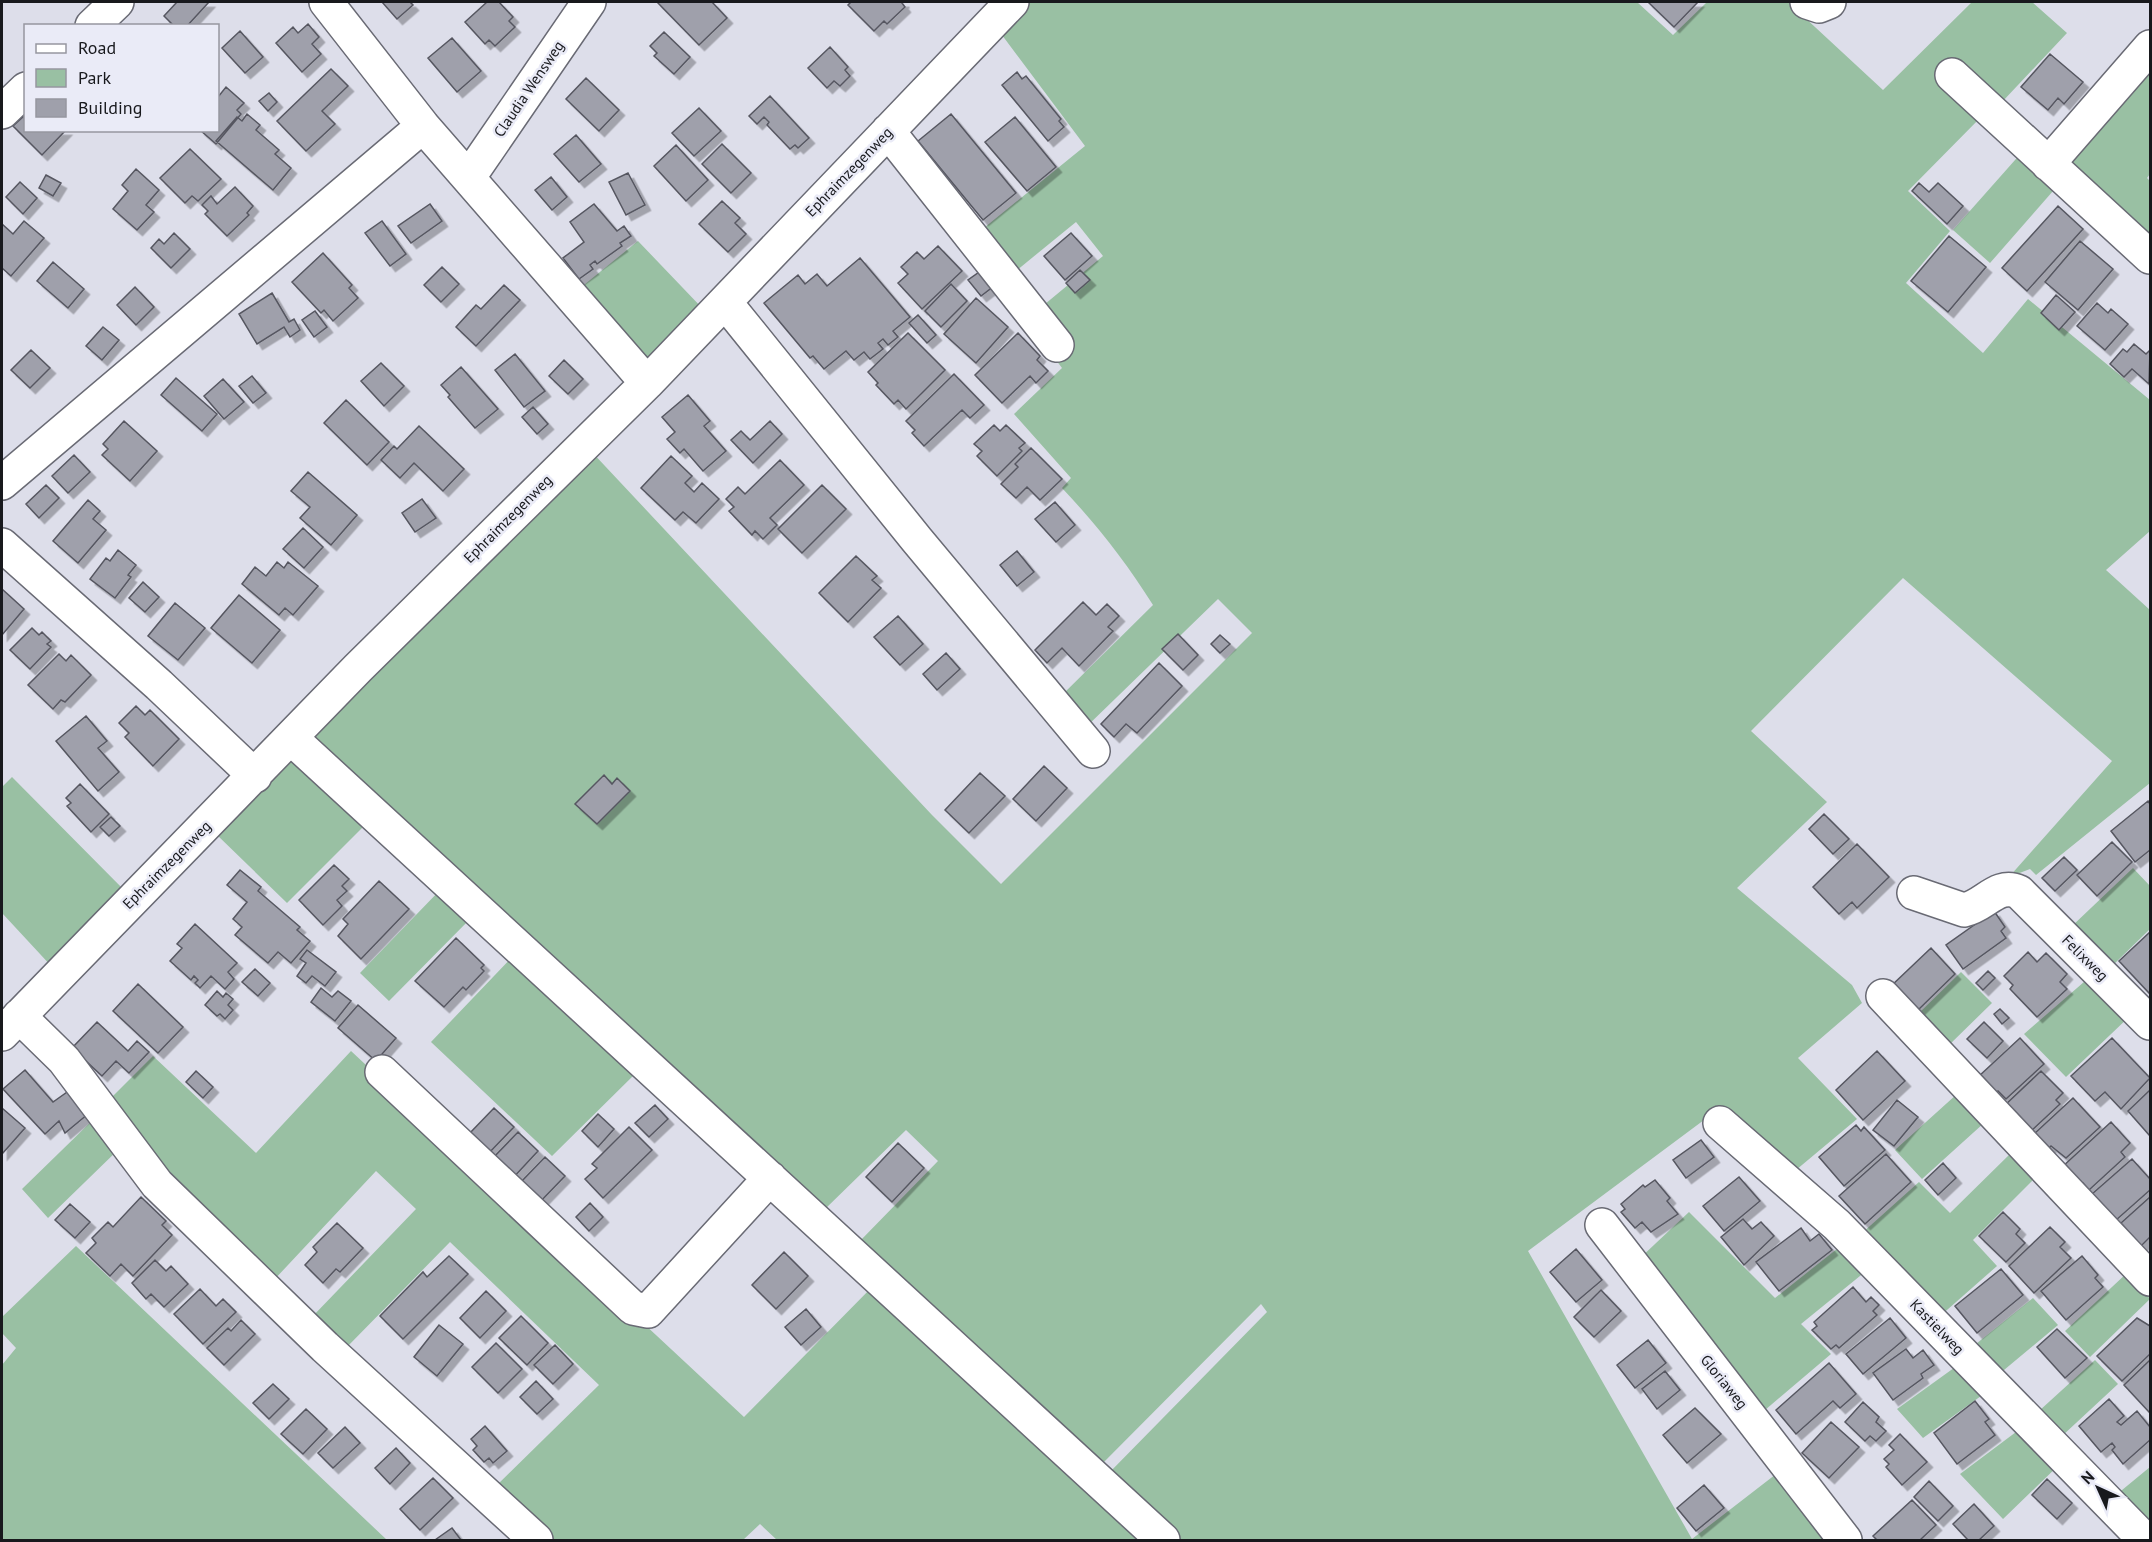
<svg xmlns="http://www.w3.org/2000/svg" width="2152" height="1542" font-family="'PT Sans',sans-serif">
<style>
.green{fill:#99c0a3}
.building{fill:#9fa0ab;stroke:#565761;stroke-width:1.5;filter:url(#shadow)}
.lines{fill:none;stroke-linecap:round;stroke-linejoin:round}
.minor-casing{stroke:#696a74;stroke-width:36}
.minor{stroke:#fff;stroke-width:33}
.labels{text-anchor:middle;stroke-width:5;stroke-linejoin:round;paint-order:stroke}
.street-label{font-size:15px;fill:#18191d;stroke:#eaebf7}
</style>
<defs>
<filter id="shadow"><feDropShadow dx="5.5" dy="5.5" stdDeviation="0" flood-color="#0004"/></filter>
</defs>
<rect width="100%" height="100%" fill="#dddeea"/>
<path class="green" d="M1027 2H1637L1673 35 1707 2H1788L1883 90 1972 2H2032L2067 33 2002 102 1957 59 1941 75 1983 115 1908 191 1950 231 1906 283 1983 353 2028 299 2150 400V531L2106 570 2150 610V783L2036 875 2030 869 2009 877 2112 761 1903 578 1751 731 1827 802 1737 888 1852 985 1862 1003 1798 1058 1857 1119 1796 1170 1708 1117 1528 1251 1692 1539 1780 1471 1835 1540H1177L1107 1475 1267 1312 1261 1304 1098 1468 860 1241 938 1161 906 1130 823 1211 311 739 590 450 932 815 1001 884 1252 633 1218 599 1083 730 1059 698 1153 605C1126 562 1097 525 1062 488L1071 478 1014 414 1062 368 1056 360 1039 309 1103 256 1076 222 1011 275 979 232 1085 146 999 31Z
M2150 63V174L2147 178 2150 181V248L2059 166Z
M2023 151 2060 183 1990 263 1953 230Z
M638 241 704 310 657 358 643 359 579 289Z
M297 752 368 822 287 903 216 834Z
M12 777 127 893 53 968 2 913V787Z
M2133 868 2150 886V929L2110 968 2071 927Z
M442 888 472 917 389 1001 360 973Z
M513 956 636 1073 552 1156 431 1042Z
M1961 972 1992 1003 1946 1048 1915 1017Z
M2092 975 2131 1015 2066 1077 2024 1034Z
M351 1051 744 1417 875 1284 1152 1540H777L760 1524 743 1540H554L494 1488 599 1385 450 1242 346 1348 312 1317 416 1209 376 1171 273 1281 164 1177 108 1101 153 1056 256 1153Z
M1957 1094 1984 1123 1922 1179 1895 1150Z
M99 1114 121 1147 48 1218 22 1189Z
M2011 1153 2036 1177 1973 1240 1997 1266 1939 1317 1861 1234 1919 1182 1950 1213Z
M1689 1212 1775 1298 1847 1241 1871 1267 1801 1324 1831 1354 1758 1416 1638 1260Z
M76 1246 387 1540H2V1365L16 1348 2 1333V1317Z
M2128 1272 2150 1299 2090 1357 2065 1331Z
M2033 1298 2058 1325 1998 1375 1971 1348Z
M1965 1360 1992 1388 1923 1438 1897 1409Z
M2095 1360 2118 1384 2062 1436 2039 1411Z
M2028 1423 2063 1461 2003 1519 1960 1474Z
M2150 1467V1536L2116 1495Z"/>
<path class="building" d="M177 2H209L187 26H174L164 16Z
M382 2H410L413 5 397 19Z
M487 2H499L513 17 509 21 515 27 495 46 489 40 485 44 465 22Z
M657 2H712L727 18 699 45Z
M851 2H904L902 3 905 7 887 24 884 21 874 31 848 5Z
M1648 2H1698L1674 27Z
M308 24 319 37 312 44 321 54 302 72 276 43 293 27 298 33Z
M240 31 263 57 245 73 222 48Z
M664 32 690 57 674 74 654 56 657 53 650 46Z
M452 38 481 71 457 92 428 58Z
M830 47 848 67 845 70 850 76 840 86 834 81 827 88 808 68Z
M2050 54 2083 82 2064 104 2058 98 2048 110 2021 87Z
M331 69 348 86 322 111 335 124 306 151 277 121Z
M1017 72 1022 79 1026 76 1061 119 1059 121 1064 127 1048 141 1002 85Z
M586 78 619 110 599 131 566 99Z
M226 87 244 103 237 110 241 114 216 144 200 130H218V97Z
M269 93 277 102 268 111 259 101Z
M770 96 809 138 798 148 795 145 790 149 767 125 769 122 764 117 757 124 749 116Z
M699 108 721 131 694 156 672 133Z
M247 114 260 125 256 130 279 150 275 154 291 168 273 190 216 141 237 117 242 121Z
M951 114 1016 193 983 220 918 141Z
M24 116 26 130H66L42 155 13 126Z
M1015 117 1056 167 1027 191 985 142Z
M576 135 601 164 579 182 554 154Z
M722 144 751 173 731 193 702 164Z
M676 145 708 180 686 201 654 166Z
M190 149 221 179 198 201 192 196 185 203 160 178Z
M136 169 159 190 146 205 154 212 137 230 113 209 128 191 122 185Z
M628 173 645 205 626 215 609 182Z
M46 175 61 183 53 196 39 188Z
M551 177 567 197 552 210 535 190Z
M20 182 37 198 23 214 6 197Z
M1919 183 1929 192 1938 183 1963 206 1947 224 1912 191Z
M235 187 253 206 247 213 249 215 227 236 205 214 208 211 202 205 211 196 217 204Z
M722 201 740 218 735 223 746 234 728 252 699 224Z
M430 204 442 221 411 243 398 226Z
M594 204 617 231 624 226 631 236 620 243 622 246 597 264 595 261 590 265 593 269 579 279 563 258 584 242 570 222Z
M2058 206 2083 229 2027 291 2002 268Z
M24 221 44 238 11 276 2 268V224L13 234Z
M382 221 406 254 390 266 365 233Z
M174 233 190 249 171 268 151 248 159 239 164 244Z
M1071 233 1092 256 1065 280 1044 256Z
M1949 236 1986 267 1948 312 1911 281Z
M2080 241 2113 269 2078 310 2045 282Z
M938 246 962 271 922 309 898 283 908 274 901 267 917 252 924 259Z
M323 253 352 285 349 288 358 298 333 321 324 310 321 313 292 282Z
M860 258 910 317 893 331 898 337 888 345 883 339 878 343 883 349 870 359 864 352 854 360 846 351 824 369 813 356 810 358 764 303 798 275 805 284 817 274 827 286Z
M53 262 84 289 68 308 37 281Z
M442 267 459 284 441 302 424 285Z
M982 270 994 286 981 296 968 280Z
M1080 270 1090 280 1075 293 1066 283Z
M951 284 967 301 941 327 925 311Z
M504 285 520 300 476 346 456 327 476 305 481 309Z
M135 287 154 307 136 325 117 305Z
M272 293 289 322 294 319 300 330 290 337 284 327 257 344 239 314Z
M2056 295 2075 312 2059 330 2041 313Z
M976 298 1008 327 976 363 944 334Z
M2097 303 2108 313 2111 309 2128 324 2105 350 2077 326Z
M315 311 327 327 314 337 302 320Z
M918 315 936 335 927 343 909 323Z
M103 327 119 340 102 360 86 346Z
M908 333 945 370 906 409 898 400 894 404 876 385 878 383 868 372Z
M1018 333 1040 356 1037 360 1048 371 1036 383 1030 376 1002 403 975 375Z
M2134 344 2146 354 2150 350 2149 384 2132 369 2124 377 2110 364 2123 349 2127 352Z
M31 350 50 368 30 388 11 370Z
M515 354 545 391 524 407 495 370Z
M564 360 583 379 568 394 549 376Z
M381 363 404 386 384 406 361 381Z
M461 367 498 409 475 428 448 397 450 395 441 385Z
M954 374 984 405 970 418 962 410 924 446 912 433 915 430 906 421Z
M252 376 266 393 253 403 239 386Z
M176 378 217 414 202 431 161 395Z
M223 379 244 402 224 419 204 396Z
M688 395 710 421 704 426 726 451 703 471 684 449 680 453 667 439 675 432 662 417Z
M346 400 389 442 367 465 324 423Z
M533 407 548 424 537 434 522 417Z
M124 421 157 451 130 481 102 455 108 449 103 444Z
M770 421 782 434 753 463 731 440 741 431 750 440Z
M994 425 1000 431 1006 425 1025 443 1019 448 1022 451 997 476 977 456 982 451 974 444Z
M419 426 464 469 443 491 414 463 400 478 381 460 394 446 397 449Z
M1031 448 1062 479 1040 500 1027 487 1016 498 1001 484 1018 467 1015 464Z
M74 455 90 472 68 493 52 476Z
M671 456 692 476 685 483 694 492 702 483 719 499 696 523 683 512 675 520 641 488Z
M780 460 804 485 770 518 777 525 763 539 755 531 752 535 729 511 734 507 726 499 738 487 745 494Z
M308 472 357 515 331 545 300 518 310 507 291 491Z
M46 485 59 498 39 518 26 504Z
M822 485 846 509 802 553 778 529Z
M422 499 436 518 415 532 402 513Z
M88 500 100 511 93 519 106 530 78 563 53 541Z
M1055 502 1075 525 1056 542 1035 519Z
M303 528 323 547 304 568 283 549Z
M118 550 136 565 128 575 131 577 115 598 90 579 106 558 110 561Z
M1017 551 1034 572 1017 586 1000 565Z
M856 556 877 576 872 580 881 588 848 622 819 593Z
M277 562 284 568 288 562 318 586 293 615 285 608 279 615 242 584 255 567 266 576Z
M143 582 159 597 145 612 129 598Z
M2 589 24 609 2 635Z
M239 595 280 630 252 663 211 628Z
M1083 602 1096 615 1107 604 1119 616 1108 627 1113 631 1079 666 1062 648 1047 663 1035 650Z
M175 603 205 628 178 660 148 636Z
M898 616 923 644 900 665 874 637Z
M32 628 39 635 42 632 51 641 47 644 51 647 30 669 10 650Z
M1178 634 1198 655 1183 670 1162 649Z
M1220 635 1230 644 1220 653 1211 644Z
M946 653 960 669 937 690 923 674Z
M59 654 66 661 71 655 91 675 65 702 61 700 53 709 28 685Z
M1159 663 1182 686 1137 733 1126 724 1114 737 1101 724Z
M136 706 145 715 150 710 179 739 153 766 125 737 129 733 119 723Z
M86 716 107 741 98 748 119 772 98 791 56 741Z
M1044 766 1067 788 1036 821 1013 799Z
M980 773 1005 796 969 833 945 810Z
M604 775 612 784 617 778 630 791 597 824 575 804Z
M80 784 109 814 91 832 67 806 71 803 66 798Z
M2148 801 2150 804V850L2135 862 2111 831Z
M1824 814 1849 839 1833 854 1809 829Z
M111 817 120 826 109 836 100 827Z
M2112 842 2132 862 2097 896 2077 875Z
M1857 844 1889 877 1857 908 1852 902 1839 914 1813 887Z
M2064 857 2077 870 2055 891 2042 878Z
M334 865 349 879 342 886 347 891 337 900 342 906 323 925 299 900Z
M240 870 261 887 258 891 300 927 297 930 310 941 291 963 278 952 268 963 235 935 242 927 233 919 247 902 227 885Z
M379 881 409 909 361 959 338 936 348 924 343 919Z
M1994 911 2005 927 2001 931 2006 938 1963 969 1946 945Z
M195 924 237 963 228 972 234 979 225 989 211 976 200 988 195 983 198 980 194 976 191 980 170 961 182 948 177 944Z
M2150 932V994L2119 961Z
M456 938 484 965 481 968 484 971 466 990 463 987 444 1007 415 981Z
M1931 948 1955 974 1915 1013 1890 987Z
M307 950 336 972 325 986 312 976 306 983 297 976 306 963 300 959Z
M2028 952 2037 962 2046 953 2067 974 2060 982 2067 989 2037 1017 2010 989 2013 985 2004 976Z
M255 969 270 983 258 996 242 982Z
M1988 971 1995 978 1983 990 1976 983Z
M138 984 183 1027 158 1053 113 1011Z
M321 988 332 997 338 991 351 1001 335 1021 311 1002Z
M217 991 223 997 226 993 233 999 228 1005 233 1010 225 1019 220 1014 217 1016 205 1005Z
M358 1005 396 1038 376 1061 338 1028Z
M2000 1009 2009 1018 2002 1024 1994 1014Z
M97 1022 128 1051 137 1041 149 1052 129 1073 116 1061 102 1076 72 1048Z
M1984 1022 2003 1041 1987 1058 1967 1039Z
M2020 1038 2044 1064 2006 1099 1998 1091 1994 1094 1978 1077Z
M2112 1038 2150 1078 2121 1109 2105 1092 2095 1101 2071 1076Z
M1877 1051 1905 1081 1863 1120 1836 1090Z
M25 1070 53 1102 70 1090 88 1114 65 1133 59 1121 45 1134 3 1089Z
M196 1071 213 1087 203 1098 186 1082Z
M2041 1071 2063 1093 2056 1100 2060 1104 2029 1133 2004 1106Z
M2150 1090V1136L2128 1111Z
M2073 1098 2100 1127 2066 1158 2051 1146 2047 1150 2034 1134Z
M1897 1100 1918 1117 1894 1146 1873 1130Z
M655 1105 668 1119 649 1137 635 1123Z
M2 1108 25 1128 2 1154Z
M494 1108 514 1127 488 1154 468 1135Z
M598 1114 614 1129 598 1147 582 1131Z
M2111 1122 2130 1143 2121 1152 2125 1157 2089 1190 2083 1183 2079 1187 2061 1168Z
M1856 1125 1861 1131 1864 1127 1885 1150 1844 1186 1819 1157Z
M629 1127 652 1150 603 1198 585 1179 597 1168 592 1164Z
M518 1132 538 1151 512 1179 492 1159Z
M1701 1140 1714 1157 1686 1178 1673 1160Z
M898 1143 924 1168 892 1202 866 1177Z
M1886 1154 1911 1182 1865 1224 1839 1196Z
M545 1157 565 1176 539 1203 519 1184Z
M2132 1159 2150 1179V1190L2115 1221 2092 1194Z
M1943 1163 1956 1178 1938 1195 1925 1180Z
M1739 1177 1760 1201 1724 1231 1703 1206Z
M1655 1180 1670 1198 1667 1201 1678 1214 1651 1232 1642 1222 1635 1228 1621 1212 1625 1209 1621 1204 1643 1185 1645 1187Z
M141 1197 166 1221 162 1225 172 1235 133 1276 121 1264 110 1276 86 1253 96 1243 92 1238 108 1222 113 1227Z
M2150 1197V1237L2141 1246 2121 1223Z
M590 1203 603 1217 589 1231 576 1217Z
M70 1204 90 1222 75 1238 55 1220Z
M2003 1212 2020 1229 2016 1234 2025 1243 2006 1262 1979 1236Z
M1743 1219 1752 1229 1761 1222 1774 1236 1744 1265 1721 1237Z
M337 1223 363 1248 340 1272 336 1269 323 1283 305 1265 317 1252 313 1247Z
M2050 1227 2065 1242 2060 1247 2071 1258 2034 1293 2009 1266Z
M1801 1228 1810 1241 1819 1234 1832 1250 1779 1291 1756 1262Z
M1576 1249 1602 1280 1576 1302 1550 1272Z
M784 1252 808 1276 776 1309 752 1285Z
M449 1256 468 1274 403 1339 380 1316 423 1272 427 1277Z
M2082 1256 2098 1275 2095 1278 2103 1287 2066 1320 2041 1291Z
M155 1260 166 1271 171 1266 188 1284 164 1307 151 1294 146 1299 132 1283Z
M2001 1269 2023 1295 1977 1333 1955 1306Z
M1853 1287 1866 1302 1871 1297 1879 1305 1873 1311 1877 1315 1839 1348 1836 1345 1831 1349 1812 1330 1817 1326 1814 1322Z
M200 1289 216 1306 223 1299 236 1312 203 1344 174 1314Z
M1601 1290 1621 1311 1594 1337 1574 1317Z
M486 1291 506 1311 480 1338 460 1318Z
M806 1309 821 1327 801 1345 785 1327Z
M521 1316 548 1343 527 1365 499 1338Z
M1890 1318 1906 1338 1863 1374 1846 1354Z
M2137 1318 2150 1326V1354L2122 1381 2097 1356Z
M241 1320 255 1334 224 1365 207 1348 228 1328 231 1331Z
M439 1325 463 1344 437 1376 414 1357Z
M2057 1329 2087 1358 2065 1378 2037 1347Z
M1648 1340 1666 1363 1635 1388 1617 1365Z
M496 1343 522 1369 498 1393 472 1367Z
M555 1345 573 1364 553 1384 534 1365Z
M1906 1349 1913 1358 1923 1350 1934 1365 1921 1374 1923 1378 1893 1400 1873 1373Z
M2150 1360V1411L2149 1412 2124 1385Z
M1829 1363 1856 1394 1840 1408 1833 1401 1796 1434 1776 1410Z
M1665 1371 1680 1390 1657 1409 1642 1389Z
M536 1381 553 1399 537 1414 520 1397Z
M273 1384 289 1399 269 1419 253 1403Z
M2109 1399 2124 1416 2117 1422 2121 1425 2137 1411 2150 1427V1440L2123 1464 2112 1450 2115 1447 2112 1443 2101 1452 2079 1426Z
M1975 1401 1989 1419 1985 1422 1995 1435 1957 1464 1934 1433Z
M1863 1402 1879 1417 1876 1422 1886 1431 1876 1441 1870 1436 1865 1441 1845 1422Z
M1695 1408 1721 1434 1687 1463 1663 1435Z
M306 1409 327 1429 303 1454 281 1434Z
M1831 1422 1859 1447 1829 1478 1802 1453Z
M485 1426 507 1451 493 1463 489 1458 484 1462 473 1450 477 1446 471 1439Z
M345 1427 360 1443 333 1468 318 1453Z
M1900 1434 1927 1462 1902 1485 1886 1467 1889 1464 1884 1459 1894 1450 1889 1445Z
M396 1448 410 1463 390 1484 375 1468Z
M433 1478 453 1498 420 1530 400 1509Z
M2047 1479 2072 1503 2057 1519 2032 1495Z
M1929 1481 1953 1506 1938 1521 1914 1497Z
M1704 1485 1724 1508 1696 1531 1677 1508Z
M1912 1500 1936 1525 1920 1540H1877L1873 1536Z
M1974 1504 1994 1526 1979 1540H1968L1953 1524Z
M452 1528 461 1540H435Z"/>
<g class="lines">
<g class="minor-casing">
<path id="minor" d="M326 2 423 126 647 383
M1807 2 1819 6 1829 2
M92 26 117 2
M1952 75 2150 257
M2 112 26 89
M888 131 1057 345
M2048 164 2150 47
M469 177 589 2
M725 302 917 540 1093 751
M2 483 423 126
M2 545 159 685 255 776
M292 739 1163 1540
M1914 893 1964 910C1985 906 1997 882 2019 892L2150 1023
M1883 996 2150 1279
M19 1016 64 1060 157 1184 325 1347 536 1540
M2 1034 358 668 647 383 1012 2
M382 1072 633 1308 648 1311 770 1178
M1720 1123 1837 1225 2145 1540
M1602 1225 1845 1540"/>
</g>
<use href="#minor" class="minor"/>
</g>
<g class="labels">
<g class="street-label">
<text transform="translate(529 89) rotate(-56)" y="5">Claudia Wensweg</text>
<text transform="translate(849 172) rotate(-46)" y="5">Ephraimzegenweg</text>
<text transform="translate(508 519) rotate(-45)" y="5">Ephraimzegenweg</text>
<text transform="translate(167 865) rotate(-45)" y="5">Ephraimzegenweg</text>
<text transform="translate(2085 958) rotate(45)" y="5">Felixweg</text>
<text transform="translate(1937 1327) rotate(46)" y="5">Kastielweg</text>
<text transform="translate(1724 1382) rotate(51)" y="5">Gloriaweg</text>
</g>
</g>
<rect width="2152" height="1542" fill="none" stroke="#18191d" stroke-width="6"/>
<rect x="24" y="24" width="195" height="108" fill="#eaebf7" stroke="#9697a0" stroke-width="1.5"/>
<rect x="36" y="44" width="30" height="9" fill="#ffffff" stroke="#9697a0" stroke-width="1.5"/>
<text x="78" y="54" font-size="18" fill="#18191d">Road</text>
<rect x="36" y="69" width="30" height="18" fill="#99c0a3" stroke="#9697a0" stroke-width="1.5"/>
<text x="78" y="84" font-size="18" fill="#18191d">Park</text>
<rect x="36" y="99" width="30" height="18" fill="#9fa0ab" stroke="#9697a0" stroke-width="1.5"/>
<text x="78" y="114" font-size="18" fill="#18191d">Building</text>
<g transform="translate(2098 1488) rotate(315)" stroke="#eaebf7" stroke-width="4.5" paint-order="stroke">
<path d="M0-4.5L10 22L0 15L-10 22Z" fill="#18191d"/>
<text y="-9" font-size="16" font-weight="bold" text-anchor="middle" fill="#18191d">N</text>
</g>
</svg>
